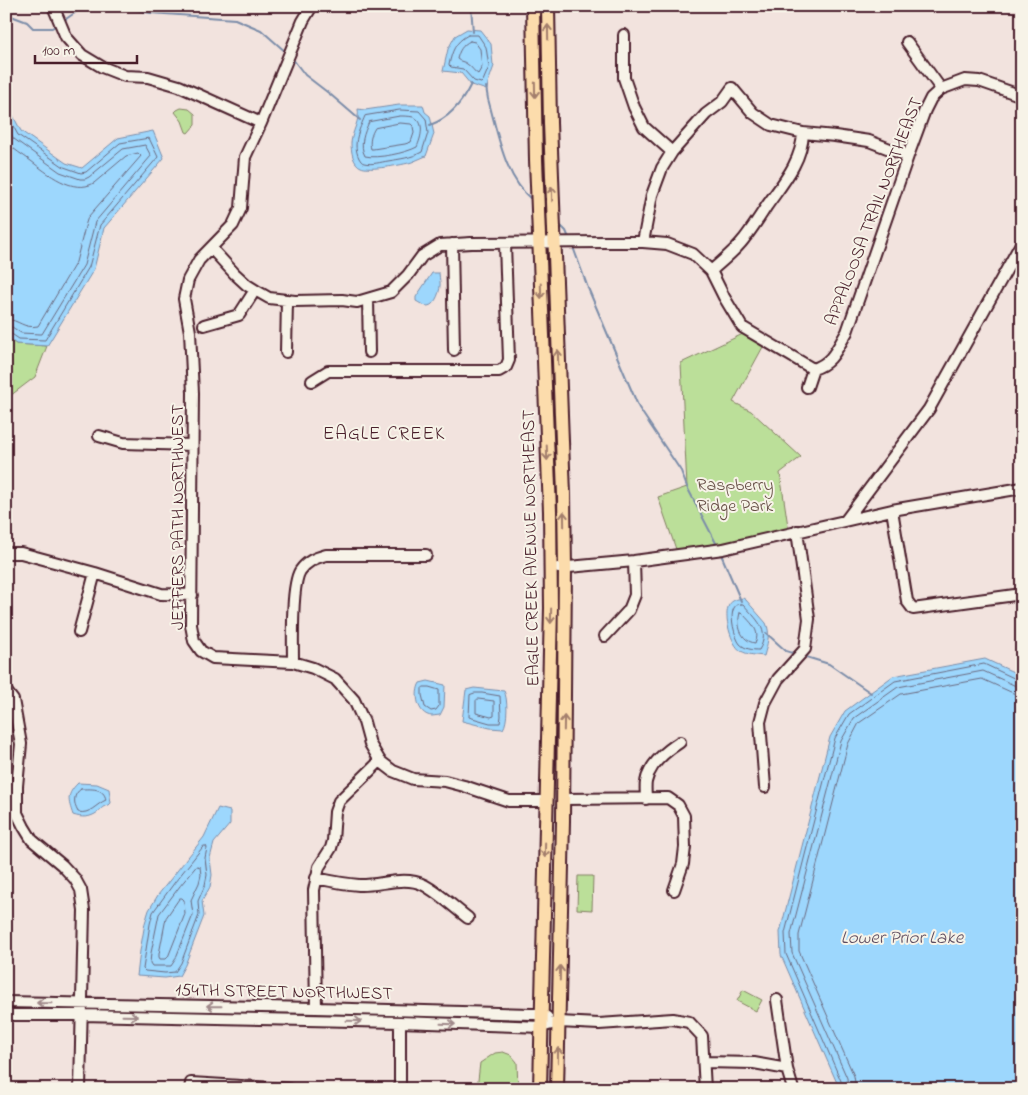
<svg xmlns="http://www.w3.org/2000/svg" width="1028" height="1095" font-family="'Indie Flower',sans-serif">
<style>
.green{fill:#bbdf99;stroke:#827f62}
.water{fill:#9dd7fd;stroke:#7c8da9}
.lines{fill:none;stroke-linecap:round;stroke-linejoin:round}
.shore{stroke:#6b697f;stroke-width:1}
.stream{stroke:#7c8da9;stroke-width:2}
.minor-casing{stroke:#4a1f2b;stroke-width:14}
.major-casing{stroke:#4a1f2b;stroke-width:16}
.minor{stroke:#f7f3e8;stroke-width:10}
.major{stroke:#fcdcac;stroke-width:12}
.oneway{stroke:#a37e6c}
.oneway2{stroke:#a0898a}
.labels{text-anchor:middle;stroke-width:4;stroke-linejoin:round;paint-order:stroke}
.street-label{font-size:18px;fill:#4a1f2b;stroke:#f7f3e8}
.park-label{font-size:18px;fill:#664f46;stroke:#f7f3e8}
.neighbourhood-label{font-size:19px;letter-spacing:1px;fill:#4a1f2b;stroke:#f7f3e8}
.water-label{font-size:19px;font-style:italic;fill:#5f4d60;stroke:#f7f3e8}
</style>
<rect width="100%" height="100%" fill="#f2e3de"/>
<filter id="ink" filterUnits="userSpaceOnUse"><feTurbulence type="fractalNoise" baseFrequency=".02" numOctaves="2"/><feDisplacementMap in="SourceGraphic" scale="10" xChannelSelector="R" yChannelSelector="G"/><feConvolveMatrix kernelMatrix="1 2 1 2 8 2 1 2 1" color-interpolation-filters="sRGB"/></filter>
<g filter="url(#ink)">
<path class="green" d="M181 108 189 109 195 114V125L188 133 186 132 182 121 175 112 177 110Z
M745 333 764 345 733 402 751 411 801 457 780 473 789 533 678 555 658 497 687 487 681 363Z
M6 337 16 344 47 346 35 377 6 399Z
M578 876H593L592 910 577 909Z
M743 990 762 1000 756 1011 737 1001Z
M503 1052 511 1055 517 1062 518 1089H477L480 1063 495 1053Z"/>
<path class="water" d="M467 29 480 30 491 44 493 65 494 66 488 83 487 90 471 85 461 73 443 71 448 49 455 36Z
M6 102 21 131 66 163 82 168 118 138 153 131 164 158 104 228 94 269 47 346 16 344 6 337Z
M399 105H423L425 112 430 116 434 134 426 156C421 158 417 160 412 162 403 165 368 171 361 167 353 164 351 151 351 143 352 131 360 121 358 109L365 110Z
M432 273H439C439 276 440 279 440 282 441 289 436 305 428 306 423 306 420 303 416 301V297Z
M743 598 746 600 766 623C771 633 767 645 764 656 756 655 748 655 741 651 731 645 723 615 729 605 732 600 737 599 743 598Z
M985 659 1022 676V1089H837V1083L781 955 780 932 830 737 845 711 893 676Z
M428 681 445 685 444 707 440 715C437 715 435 716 432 716 417 715 414 693 420 683Z
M474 688 504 691C508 698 508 722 503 729L490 728 462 721 466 690Z
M78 783 97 784 109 789 111 803 109 805C103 806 102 808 98 812 90 818 82 818 73 815 68 800 66 795 78 783Z
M218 808 230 811V824L214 843 210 858 212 875 210 887 202 901 204 916 185 965 179 976 165 978 137 976 140 951 145 923 149 910 158 895 204 837Z"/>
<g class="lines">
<path class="shore" d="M468 35H478L486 47 489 67 483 81 481 83 474 81 463 69 451 67 449 65C452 51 455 42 468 35Z
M470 41 475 42 480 49 482 67 478 74C474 72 472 67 467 64 464 61 460 62 457 59 459 51 462 45 470 41Z
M400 110 419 111 426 119 428 133 422 152C411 158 400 159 388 161 381 162 372 165 364 163 361 162 361 161 359 158 352 144 359 130 365 116Z
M6 113 18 135 64 167 81 173 86 172 120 143 149 138 158 157 100 225 89 267 45 340 19 339 10 333H6
M400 116C404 116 409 116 413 117 426 121 421 138 417 147 406 153 377 159 365 156 359 145 364 133 369 122Z
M400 123 411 124 413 126 414 133 411 142 405 144 373 149H371C369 142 371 134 375 128Z
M6 127 14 139 60 172 80 179H85L89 177 123 149 145 145 151 156 95 222 84 265 42 334H40L21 333 12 327H6
M6 142C14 150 23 155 31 161 47 173 73 195 94 183L126 156 138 153 141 156 88 217 86 223 76 262 38 326C23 329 20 320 6 319
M741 604H743C756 619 771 630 759 650 752 650 745 649 740 644 735 638 729 615 734 608 736 604 738 605 741 604Z
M740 613 743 614C751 623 761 631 755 643 741 641 736 625 740 613Z
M424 687H429L439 690V706L436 710 431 711 425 707 422 695V689Z
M475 693H482L500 696 501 716 500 723H490L469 717 470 695Z
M478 699 494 701V716L491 717 476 713V701Z
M81 789C91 789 104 787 106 800 96 804 90 815 78 812 73 803 73 794 81 789Z
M204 846H206L207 848 205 858 207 875 205 885 198 901 199 915 181 963 175 972 165 973 145 971 143 969 150 924 153 912 175 882Z
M197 866 200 867 201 875 199 883 191 900 193 915 175 960 171 966H152L150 963 151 953 159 914 180 886Z
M180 898H182L184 900 185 914 168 957 166 959H160L159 957V954L166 918Z
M842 1089 841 1081 786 954 785 933 835 738 849 714 895 681 984 664 1018 680H1022
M848 1089 847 1078 792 953 791 934 841 741 854 718 898 687 983 671 1016 686 1022 687
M856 1089 854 1076 799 951V935L848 744 859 723 901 694 982 679 1013 693 1022 694"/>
<path class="stream" d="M116 6 123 7 151 13 235 19 261 30 287 53
M471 6 473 32
M6 14 27 22 33 28H52L57 25
M63 21 79 10 95 6
M292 58 305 75 331 95 360 120
M486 87 488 99C498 134 504 177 533 201
M430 125C450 118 462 103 471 84
M559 224 566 231 569 238
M573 247 588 288 639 408 681 471 687 487 717 545
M720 552 741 601
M766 633 786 651 796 654
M803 656 829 664 871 693"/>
<g class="minor-casing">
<path id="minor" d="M53 6 66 37 82 55 102 67 125 76 148 77 179 86 261 123
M312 6 303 21 261 123 245 157 241 208 233 225 199 260 188 280 184 299 190 332 193 393 191 625 194 641 201 651 213 658 293 662 313 668 335 679 354 700 364 722 370 744 380 761 393 771 413 779 445 781 464 786 509 801H546
M624 35V78L634 107 644 127 672 152
M907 42 941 89
M643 242 652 195 662 168 672 152 706 114 722 102 732 88 753 113 771 125 803 133 835 136 869 141 908 156
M452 244 454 350
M211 248 235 274 247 285 255 290 269 298 295 301 342 300 357 302 391 292 408 275 422 256 440 245 471 243 606 242H643L667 244 693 254 711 271 724 297 742 327 813 369
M711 271C722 261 735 251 744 239 752 229 759 218 766 207 782 184 802 162 803 133
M368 299 369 352
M204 325 239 315 255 290
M286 352 287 300
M312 381 328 371H499L506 367 509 360 505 244
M807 387 813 369C833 363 837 348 847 332L908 156 925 110 931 98 941 89 965 80 979 81 1022 96
M99 436 123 443 192 445
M892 510 907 601 913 609 1022 594
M846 520 929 409 1022 242
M6 553H21L95 573 161 594 192 595
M558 568 634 561 723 549 892 510 1022 488
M79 632 95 573
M605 636 629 610 635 595 634 561
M293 662C293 642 291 586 300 571 307 561 315 558 326 555H426
M6 691 13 700 21 744 17 786V813L24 827 32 840 62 865 75 879 81 890 84 910 80 1088
M765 787 760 722 765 703 778 679 805 649 809 619 797 531
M563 799 668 798 678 805 684 816 685 847 683 864 674 890
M646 799C646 793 645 787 646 782 649 764 666 751 680 742
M316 878C330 881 344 884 359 885 380 886 404 875 424 885 439 893 455 908 468 918
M777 1000 787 1069 793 1089
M6 1002 316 1008 531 1014H541L547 1017
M316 1008 314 890 319 867 331 848 333 841 335 812 339 801 380 761
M6 1015H82L400 1022 541 1027 559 1022 599 1024 673 1019 689 1022 702 1036 705 1089
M400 1022V1089
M704 1062 754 1063 787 1069
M190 1089 191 1083 289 1089"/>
</g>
<g class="major-casing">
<path id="major" d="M533 6 536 160 550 511 551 608 540 1089
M548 6 550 123 564 494 565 568 563 821 557 1089"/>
</g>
<use href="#minor" class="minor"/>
<use href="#major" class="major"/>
</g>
<defs><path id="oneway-shaft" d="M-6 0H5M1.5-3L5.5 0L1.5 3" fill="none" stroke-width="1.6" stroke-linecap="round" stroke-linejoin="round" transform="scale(1.25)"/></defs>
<g class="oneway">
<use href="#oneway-shaft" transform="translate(548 32) rotate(-91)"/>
<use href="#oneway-shaft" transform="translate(535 90) rotate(89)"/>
<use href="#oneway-shaft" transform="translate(552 194) rotate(-92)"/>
<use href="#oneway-shaft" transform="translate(541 291) rotate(88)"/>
<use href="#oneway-shaft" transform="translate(558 357) rotate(-92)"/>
<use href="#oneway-shaft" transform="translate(547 453) rotate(88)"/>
<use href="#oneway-shaft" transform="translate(564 519) rotate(-91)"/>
<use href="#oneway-shaft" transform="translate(551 616) rotate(91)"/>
<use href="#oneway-shaft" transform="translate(564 723) rotate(-89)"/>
<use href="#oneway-shaft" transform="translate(545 850) rotate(91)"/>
<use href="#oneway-shaft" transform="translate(560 973) rotate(-89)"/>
<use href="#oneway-shaft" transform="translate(558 1055) rotate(-89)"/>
</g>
<g class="oneway2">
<use href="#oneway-shaft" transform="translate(44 1003) rotate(-179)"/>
<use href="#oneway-shaft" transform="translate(214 1006) rotate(-179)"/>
<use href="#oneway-shaft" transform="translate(130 1016) rotate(1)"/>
<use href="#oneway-shaft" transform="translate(354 1021) rotate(1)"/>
<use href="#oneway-shaft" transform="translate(448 1024) rotate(2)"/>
</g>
</g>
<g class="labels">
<g class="street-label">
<text transform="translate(873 211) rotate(-69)" y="6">APPALOOSA TRAIL NORTHEAST</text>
<text transform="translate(177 517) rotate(-90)" y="6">JEFFERS PATH NORTHWEST</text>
<text transform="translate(530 548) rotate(-91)" y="6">EAGLE CREEK AVENUE NORTHEAST</text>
<text transform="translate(284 991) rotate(1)" y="6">154TH STREET NORTHWEST</text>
</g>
<g class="park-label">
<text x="735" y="490">Raspberry<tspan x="735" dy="21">Ridge Park</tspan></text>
</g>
<g class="neighbourhood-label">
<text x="384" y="439">EAGLE CREEK</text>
</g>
<g class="water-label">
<text x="902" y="943">Lower Prior Lake</text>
</g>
</g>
<rect width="1028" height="1095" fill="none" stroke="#f7f3e8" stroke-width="25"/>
<rect x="12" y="12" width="1003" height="1070" fill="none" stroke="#4a1f2b" stroke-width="2" filter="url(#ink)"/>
<path d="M35 55v8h102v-8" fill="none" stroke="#4a1f2b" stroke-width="2.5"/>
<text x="42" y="55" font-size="15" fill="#4a1f2b" stroke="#f7f3e8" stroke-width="4" paint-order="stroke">100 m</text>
</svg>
